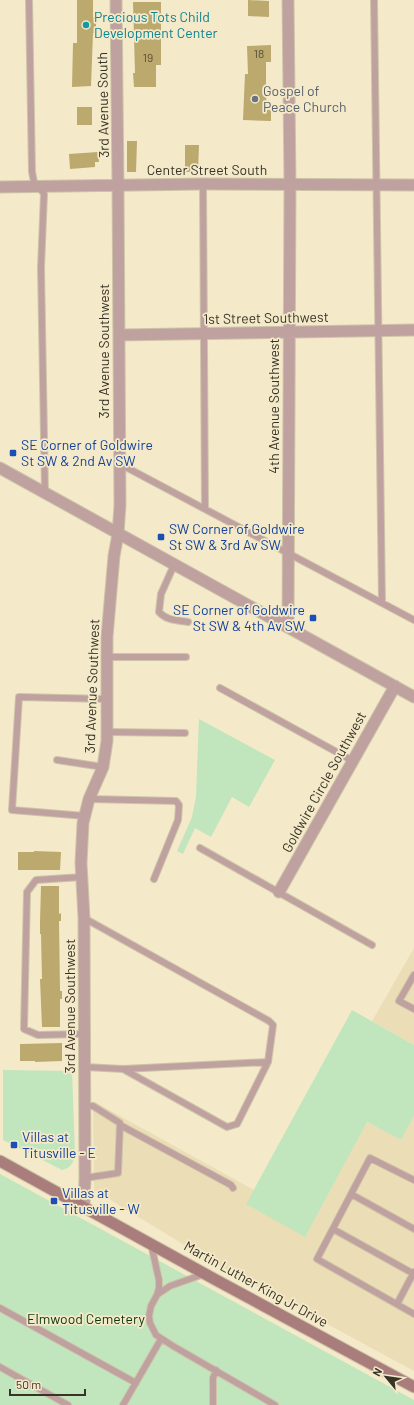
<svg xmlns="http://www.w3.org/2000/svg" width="414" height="1405" font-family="Barlow,sans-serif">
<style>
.built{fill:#ebdeb6}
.green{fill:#c1e5bd}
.building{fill:#bca96e}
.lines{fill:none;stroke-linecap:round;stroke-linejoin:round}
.service-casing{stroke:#cec5a9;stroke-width:8}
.minor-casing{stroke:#cec5a9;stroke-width:13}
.secondary-casing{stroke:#cec5a9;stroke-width:13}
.service{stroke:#bfa1a0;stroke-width:6}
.minor{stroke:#bfa1a0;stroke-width:11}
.secondary{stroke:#a97d7c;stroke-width:11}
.culture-dot{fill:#0f9aa8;stroke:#f4eaca;stroke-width:1.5}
.worship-dot{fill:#6b7280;stroke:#f4eaca;stroke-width:1.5}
.transit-dot{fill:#1a4fb4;stroke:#f4eaca;stroke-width:1.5}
.labels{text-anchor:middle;stroke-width:3.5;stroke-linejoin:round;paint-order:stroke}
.number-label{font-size:12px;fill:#585039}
.culture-label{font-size:14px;fill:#0d838f;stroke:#f4eaca;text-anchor:start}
.worship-label{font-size:14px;fill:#5b616d;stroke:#f4eaca;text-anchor:start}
.street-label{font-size:14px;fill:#373327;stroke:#f4eaca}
.transit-label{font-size:14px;fill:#164399;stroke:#f4eaca;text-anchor:start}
.park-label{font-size:14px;fill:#0b380a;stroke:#f4eaca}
</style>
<rect width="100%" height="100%" fill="#f4eaca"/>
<path class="built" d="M414 948V1045L372 1021Z
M93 1101 254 1190 246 1205 367 1122 401 1140 414 1116V1371L214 1263 94 1190Z"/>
<path class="green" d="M199 719 275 760 249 807 232 797 211 837 195 828 183 854 177 851 192 817 196 796Z
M352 1010 414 1045V1116L401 1140 367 1122 305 1237 246 1204Z
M3 1070 72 1071 75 1155C73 1163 71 1168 62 1170L3 1140Z
M0 1174 414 1400V1405H0Z"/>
<path class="building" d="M77 0H93V17H96V33H93L91 86 72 87 73 43H77Z
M248 0 269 1V17L248 16Z
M133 2H161V65H156V87H134L133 73H135Z
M271 45V62H266V93L267 110H271V121L243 120 245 74H248L247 46Z
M77 107H92V125H77Z
M127 141H137L136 172H127Z
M185 145H199L198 172H185Z
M98 152 99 162H95V167L70 169 69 154Z
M34 851 61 852 60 870H18V852H34Z
M41 886H59V914L61 913V921H59L60 991H62V999H60V1027H42L40 979H42L41 934H40V922Z
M62 1043V1061L35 1062V1061H20V1044Z"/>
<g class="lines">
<g class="service-casing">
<path id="service" d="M29 0 32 172 34 182 39 187 44 194 41 268 45 493
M374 0 382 603
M203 184 205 509
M120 464 414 620
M174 565 161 594 159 612C167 621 178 620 188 622
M107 657H186
M220 688 353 761
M107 732 185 733
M57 760 103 767
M89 799 176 801 179 805 178 820 154 879
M85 816 12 810 19 697 107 699
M200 848 372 945
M82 877 36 880 27 892 24 1029 38 1035 85 1034
M84 918 269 1021 273 1025 268 1062 123 1069 85 1067
M414 975 399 1001 414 1009
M123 1069 227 1127 237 1124 268 1062
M85 1106H93L120 1123 118 1173 85 1178
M120 1125 231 1185 233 1188
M414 1180 370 1158 317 1259 414 1314
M351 1194 414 1229
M333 1229 414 1274
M151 1244 159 1280V1288L157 1295 151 1306 149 1316 150 1323 156 1335 173 1346 275 1405
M158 1294 170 1286 204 1274
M397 1304 414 1272
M0 1308 136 1383
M0 1367 68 1405
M123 1405 161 1339
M213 1405V1378L216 1370"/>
</g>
<g class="minor-casing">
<path id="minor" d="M0 187 203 184 414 185
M119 335 414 330
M0 468 414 697
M288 627 290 184 288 0
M279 892 395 686
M84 1207 85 1178 84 918 81 863 83 823 89 799 103 767 107 741V637L114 556 118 534 120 505 118 186 116 0"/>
</g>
<g class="secondary-casing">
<path id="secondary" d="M0 1161 216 1280 414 1387"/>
</g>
<use href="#service" class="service"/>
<use href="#minor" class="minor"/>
<use href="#secondary" class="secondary"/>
</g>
<circle class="culture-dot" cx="86" cy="25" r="4"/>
<circle class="worship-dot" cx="255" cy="99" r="4"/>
<g class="transit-dot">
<rect x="9" y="449" width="8" height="8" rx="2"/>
<rect x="157" y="533" width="8" height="8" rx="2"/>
<rect x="309" y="614" width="8" height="8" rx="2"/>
<rect x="10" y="1141" width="8" height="8" rx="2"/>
<rect x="50" y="1197" width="8" height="8" rx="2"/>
</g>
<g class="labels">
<g class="number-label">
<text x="259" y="58">18</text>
<text x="148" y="62">19</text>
</g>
<g class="culture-label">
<text x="94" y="22">Precious Tots Child<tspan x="94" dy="16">Development Center</tspan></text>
</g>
<g class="worship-label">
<text x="263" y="96">Gospel of<tspan x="263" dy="16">Peace Church</tspan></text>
</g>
<g class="street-label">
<text transform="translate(103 105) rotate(-91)" y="5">3rd Avenue South</text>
<text x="207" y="175">Center Street South</text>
<text transform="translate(266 318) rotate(-1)" y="5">1st Street Southwest</text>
<text transform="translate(104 351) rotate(-90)" y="5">3rd Avenue Southwest</text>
<text transform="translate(274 406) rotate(-90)" y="5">4th Avenue Southwest</text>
<text transform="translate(92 686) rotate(-88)" y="5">3rd Avenue Southwest</text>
<text transform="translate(324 782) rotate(-61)" y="5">Goldwire Circle Southwest</text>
<text transform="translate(70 1006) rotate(-90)" y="5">3rd Avenue Southwest</text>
<text transform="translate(256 1284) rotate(29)" y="5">Martin Luther King Jr Drive</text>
</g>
<g class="transit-label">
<text x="21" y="450">SE Corner of Goldwire<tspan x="21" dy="16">St SW &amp; 2nd Av SW</tspan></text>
<text x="169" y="534">SW Corner of Goldwire<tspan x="169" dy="16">St SW &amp; 3rd Av SW</tspan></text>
<text x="305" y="615" text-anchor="end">SE Corner of Goldwire<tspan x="305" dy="16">St SW &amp; 4th Av SW</tspan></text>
<text x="22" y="1142">Villas at<tspan x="22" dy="16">Titusville - E</tspan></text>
<text x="62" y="1198">Villas at<tspan x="62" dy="16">Titusville - W</tspan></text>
</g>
<g class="park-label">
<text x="86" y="1324">Elmwood Cemetery</text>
</g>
</g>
<g transform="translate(386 1377) rotate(299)" stroke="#f4eaca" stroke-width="3" paint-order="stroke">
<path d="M0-3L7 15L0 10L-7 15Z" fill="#373327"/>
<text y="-6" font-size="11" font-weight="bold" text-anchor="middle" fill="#373327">N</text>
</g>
<path d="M10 1389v6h75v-6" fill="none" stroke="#373327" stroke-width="2"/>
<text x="16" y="1389" font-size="12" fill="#373327" stroke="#f4eaca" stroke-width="3" paint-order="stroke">50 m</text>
</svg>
